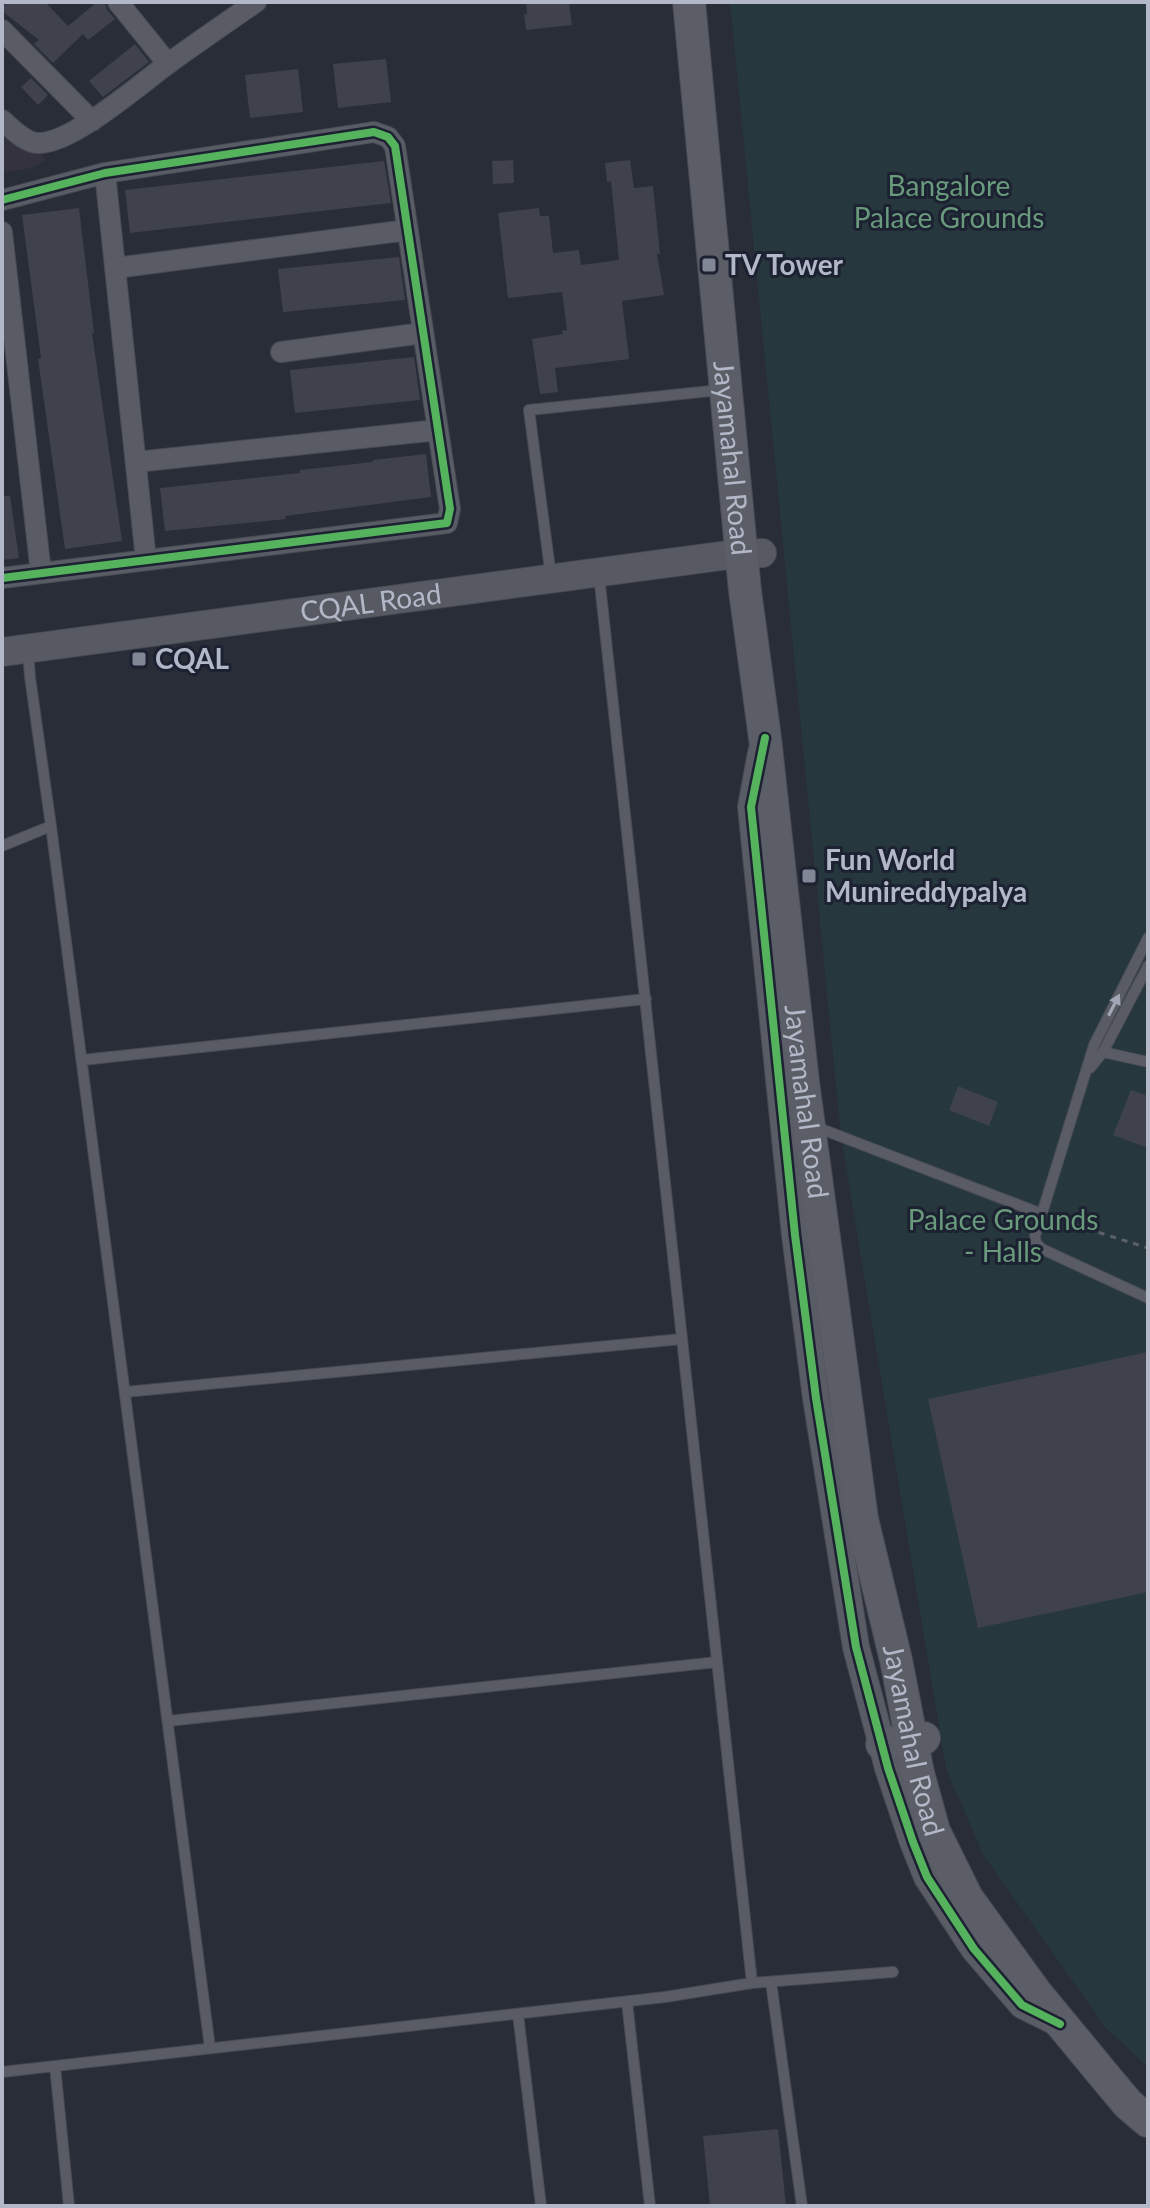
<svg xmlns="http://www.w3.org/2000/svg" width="1150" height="2208" font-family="Lato,sans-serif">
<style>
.medical{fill:#353240}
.green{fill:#26373d}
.building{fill:#3f424c}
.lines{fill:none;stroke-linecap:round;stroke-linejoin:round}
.service-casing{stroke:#464a51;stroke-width:12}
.minor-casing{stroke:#464a51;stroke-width:22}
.tertiary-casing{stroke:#464a51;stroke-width:28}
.secondary-casing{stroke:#464a51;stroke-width:30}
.primary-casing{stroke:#464a54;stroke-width:34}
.path{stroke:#5c6069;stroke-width:3;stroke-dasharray:6 6;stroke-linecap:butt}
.service{stroke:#595c65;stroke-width:10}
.minor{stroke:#595c65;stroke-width:20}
.tertiary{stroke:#595c65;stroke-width:26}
.secondary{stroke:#585a63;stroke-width:28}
.primary{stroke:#5b5e67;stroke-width:32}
.cycleway-casing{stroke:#1c2232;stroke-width:13}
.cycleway{stroke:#56b35d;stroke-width:8}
.oneway{fill:#a0a6b4}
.poi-dot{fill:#828795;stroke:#1c2232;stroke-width:3}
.labels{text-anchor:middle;stroke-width:6;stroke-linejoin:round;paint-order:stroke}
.park-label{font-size:28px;fill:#699a7b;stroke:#1c2232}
.poi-label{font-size:28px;font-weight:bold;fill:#b2b8c8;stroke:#1c2232;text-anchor:start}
.street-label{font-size:28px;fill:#b2b8c8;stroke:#1c2232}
</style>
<rect width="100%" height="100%" fill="#292d37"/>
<path class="medical" d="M2 116 46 160 32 168 2 172Z"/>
<path class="green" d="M730 2H1148V2067L1106 2028 984 1856 946 1769 841 1136Z"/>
<path class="building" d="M8 2H45L68 26 97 2H105L107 10 115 19 88 40 83 34 53 63 34 44 39 40 2 11V8Z
M526 2H569L572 25 526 30 524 14H527Z
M135 44 149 62 103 97 89 81Z
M386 59 391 102 338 108 333 64Z
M298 69 303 112 250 118 245 75Z
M31 78 48 95 38 105 21 87Z
M513 160 514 183 493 184 492 161Z
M630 160 634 188 653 186 660 254H657L664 295 622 301 629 359 555 368 558 392 540 394 532 339 563 334 562 331 567 330 562 292 508 298 498 213 539 208 540 216H549L553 253 579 250 581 265 619 260 611 181 607 182 605 163Z
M384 161 391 203 130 233 125 190Z
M79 208 94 333H92L122 541 65 549 38 359 41 358 22 215Z
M399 257 405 300 283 312 278 269Z
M414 357 420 400 295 413 290 370Z
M426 454 431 497 285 516 286 519 165 531 160 488 300 473V470L373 462V460Z
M2 496H10L19 558 2 560Z
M958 1086 998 1102 989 1126 949 1110Z
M1131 1090 1148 1096V1148L1113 1135Z
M1148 1352V1592L978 1628 928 1399Z
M778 2129 786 2206H710L703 2136Z"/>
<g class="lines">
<g class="service-casing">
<path id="service" d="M551 577 529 410 720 390
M28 650 30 677 51 826 210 2048
M2 846 51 826
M1148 938 1094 1045 1035 1236 1036 1243 1042 1249 1148 1298
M1103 1052 1148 1062
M82 1060 646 999
M1090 1068 1103 1052 1148 966
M824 1130 1042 1214
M125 1392 682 1339
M168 1721 717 1662
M771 1982 802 2206
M752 1983 893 1972
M627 2002 650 2206
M518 2014 541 2206
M55 2066 69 2206
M2 2072 665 1997 752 1983 599 575"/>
</g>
<g class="minor-casing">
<path id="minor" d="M118 2 168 64
M2 30 92 121
M2 120C11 128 25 143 38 143 72 144 140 84 169 63 198 42 227 22 256 2
M105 173 146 560
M2 200 105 173 374 132 388 137 395 146 450 509 447 523 2 578
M2 232 41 573
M115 268 408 230
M281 352 423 333
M136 462 438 430"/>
</g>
<g class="tertiary-casing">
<path id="tertiary" d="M761 753 751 807 795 1235 816 1398 856 1647 888 1768 913 1842 927 1877 974 1949 1022 2005 1060 2024"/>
</g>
<g class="secondary-casing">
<g id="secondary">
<path id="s1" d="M2 652 736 554 762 553"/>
</g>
</g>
<g class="primary-casing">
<g id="primary">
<path id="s2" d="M689 2 745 591 765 738 803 1082 862 1519 896 1660 918 1773 934 1831 967 1898 1036 1993 1107 2079 1128 2104 1148 2121"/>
<path d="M882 1744 924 1738"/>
</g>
</g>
<path class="path" d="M1053 1218 1148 1248"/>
<use href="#service" class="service"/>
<use href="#minor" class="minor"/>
<use href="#tertiary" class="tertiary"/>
<use href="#secondary" class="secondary"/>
<use href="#primary" class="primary"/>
<g class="cycleway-casing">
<path id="cycleway" d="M2 200 105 173 374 132 388 137 395 146 450 509 447 523 2 578
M765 738 751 807 795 1235 816 1398 856 1647 888 1768 913 1842 927 1877 974 1949 1022 2005 1060 2024"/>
</g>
<use href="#cycleway" class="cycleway"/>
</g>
<defs><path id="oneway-solid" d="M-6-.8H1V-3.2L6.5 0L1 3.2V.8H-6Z" transform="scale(2)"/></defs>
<use class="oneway" href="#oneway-solid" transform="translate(1114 1005) rotate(-63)"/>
<g class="poi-dot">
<rect x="701" y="257" width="16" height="16" rx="4"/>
<rect x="131" y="651" width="16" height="16" rx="4"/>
<rect x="801" y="868" width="16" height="16" rx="4"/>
</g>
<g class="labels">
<g class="park-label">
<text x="949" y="196">Bangalore<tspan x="949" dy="32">Palace Grounds</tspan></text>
<text x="1003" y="1230">Palace Grounds<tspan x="1003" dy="32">- Halls</tspan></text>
</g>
<g class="poi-label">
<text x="725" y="275">TV Tower</text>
<text x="155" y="669">CQAL</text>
<text x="825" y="870">Fun World<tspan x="825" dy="32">Munireddypalya</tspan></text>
</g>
<g class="street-label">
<text dy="10" stroke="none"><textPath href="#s2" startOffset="458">Jayamahal Road</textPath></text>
<text dy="10" stroke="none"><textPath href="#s1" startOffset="372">CQAL Road</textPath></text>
<text dy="10" stroke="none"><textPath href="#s2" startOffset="1106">Jayamahal Road</textPath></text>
<text dy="10" stroke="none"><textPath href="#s2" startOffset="1754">Jayamahal Road</textPath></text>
</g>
</g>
<rect width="1150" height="2208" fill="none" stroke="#b2b8c8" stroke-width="8"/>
</svg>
